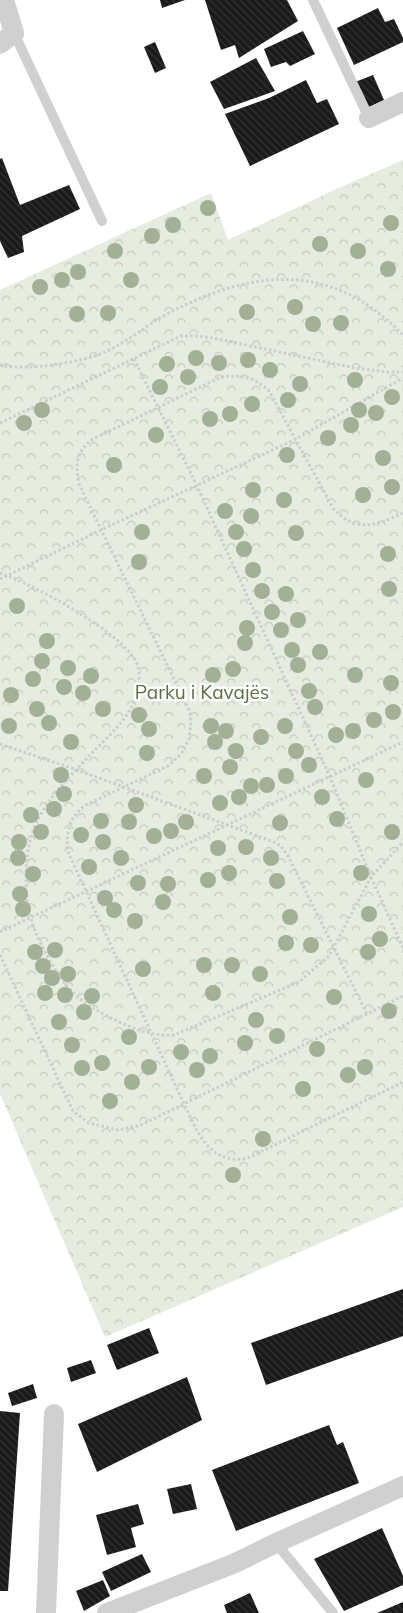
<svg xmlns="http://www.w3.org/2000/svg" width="403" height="1613" font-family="Mulish,sans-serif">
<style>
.park{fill:url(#park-crowns)}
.building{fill:url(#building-back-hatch)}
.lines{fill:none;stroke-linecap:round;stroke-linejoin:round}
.path{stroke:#cdcdcd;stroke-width:3;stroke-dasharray:2.5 2.5;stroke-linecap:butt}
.lane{stroke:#d0d0d0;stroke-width:10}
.street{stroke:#d0d0d0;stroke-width:20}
.tree{fill:#a2b095}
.labels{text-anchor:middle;stroke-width:5;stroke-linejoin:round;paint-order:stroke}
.park-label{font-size:19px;fill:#56703f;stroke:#fff}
</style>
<defs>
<pattern id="park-crowns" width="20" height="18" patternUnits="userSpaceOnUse" patternTransform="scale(1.25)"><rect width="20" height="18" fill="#e6ecdf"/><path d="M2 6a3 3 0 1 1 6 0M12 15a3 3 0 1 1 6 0" fill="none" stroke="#c6cbc0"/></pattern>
<pattern id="building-back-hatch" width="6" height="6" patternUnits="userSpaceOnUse" patternTransform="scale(1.25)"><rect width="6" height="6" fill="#1a1a1a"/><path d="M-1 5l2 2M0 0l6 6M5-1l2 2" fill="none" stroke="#333"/></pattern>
</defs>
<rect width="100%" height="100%" fill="#fff"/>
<path class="park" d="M403 160V1207L105 1337 0 1094V290L211 193 228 240 343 186Z"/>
<path class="building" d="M160 0H185L162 8Z
M205 0H287L298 21 239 58 235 45 221 50Z
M378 8 385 22 394 19 403 38V42L354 65 337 28Z
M303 31 315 54 290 66 286 62 271 67 264 49Z
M155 42 166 68 155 73 144 47Z
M256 58 275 91 224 109 210 82Z
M373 75 384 100 367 108 355 82Z
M306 80 317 103 327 99 339 124 250 166 225 114 269 98Z
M2 158 20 205 69 185 80 209 22 236 24 252 8 258 0 241V159Z
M403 1289V1336L266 1385 251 1343Z
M149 1328 159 1353 117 1370 107 1345Z
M91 1360 96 1373 71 1382 67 1368Z
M187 1377 202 1420 97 1472 78 1424Z
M33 1384 37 1398 12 1406 8 1393Z
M0 1411 20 1413 8 1591H0Z
M329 1425 337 1445 343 1442 359 1483 236 1531 212 1470Z
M191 1484 197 1509 173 1514 167 1489Z
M138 1504 144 1524 131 1528 136 1547 107 1555 96 1515Z
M382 1528 403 1576V1585L344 1611 314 1559Z
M142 1554 151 1572 111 1591 102 1572Z
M103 1580 110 1596 84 1611 76 1591Z
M250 1593 259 1613H227L224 1605Z
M403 1602V1613H377Z"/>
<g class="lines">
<path class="path" d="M134 359 197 486 330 777 371 877 403 948
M0 365C25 371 81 363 105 352 127 342 145 326 167 314 252 269 331 260 403 335
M0 423 181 336H197L213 338 355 368 387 372H403
M403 513C376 526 355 533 333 508L269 391C253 376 242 375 221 377L93 439C76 452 75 464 79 484L190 712 191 722 189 739 181 754 168 766 86 805C69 817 67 830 67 850L184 1104C198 1133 208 1163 246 1159L403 1082
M0 573C30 583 131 636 138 667 146 706 113 731 90 755 72 774 46 800 36 824 28 841 26 860 26 879 26 902 30 923 41 944 53 968 69 995 93 1008 115 1021 148 1038 174 1035L299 982 329 956 371 877 403 842
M0 579 101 530 296 439 403 378
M0 744 77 770 274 842 281 846 288 856 367 1014
M0 932 403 742
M0 955 73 1111 89 1123 118 1130 141 1125 403 996"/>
<path class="lane" d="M313 0 369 118
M14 33 102 221
M276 1543 333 1613"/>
<path class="street" d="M0 44 14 33 4 0
M369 118 403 102
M46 1613 54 1414
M107 1613 233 1564 276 1543 403 1486"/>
</g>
<g class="tree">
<circle cx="208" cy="208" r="8"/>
<circle cx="391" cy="223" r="8"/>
<circle cx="173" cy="225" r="8"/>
<circle cx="152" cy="236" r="8"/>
<circle cx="320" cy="244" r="8"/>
<circle cx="115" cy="251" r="8"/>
<circle cx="358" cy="251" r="8"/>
<circle cx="388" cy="269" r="8"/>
<circle cx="78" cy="272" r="8"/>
<circle cx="62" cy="280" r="8"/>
<circle cx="131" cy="280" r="8"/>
<circle cx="40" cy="287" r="8"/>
<circle cx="295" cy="307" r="8"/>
<circle cx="247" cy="312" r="8"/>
<circle cx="108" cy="313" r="8"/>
<circle cx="77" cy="314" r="8"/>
<circle cx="341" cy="323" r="8"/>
<circle cx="313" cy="324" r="8"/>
<circle cx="196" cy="358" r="8"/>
<circle cx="248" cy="360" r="8"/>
<circle cx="219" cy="363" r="8"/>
<circle cx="167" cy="364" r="8"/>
<circle cx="270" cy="370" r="8"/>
<circle cx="188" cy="377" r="8"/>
<circle cx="355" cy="380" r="8"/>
<circle cx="300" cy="384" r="8"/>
<circle cx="160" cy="387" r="8"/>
<circle cx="392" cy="397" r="8"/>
<circle cx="288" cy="400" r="8"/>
<circle cx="252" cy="404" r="8"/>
<circle cx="42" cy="410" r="8"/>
<circle cx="359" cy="410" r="8"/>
<circle cx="376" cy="413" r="8"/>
<circle cx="230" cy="414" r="8"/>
<circle cx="210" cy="419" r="8"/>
<circle cx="24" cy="423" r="8"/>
<circle cx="351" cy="425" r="8"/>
<circle cx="156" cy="435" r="8"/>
<circle cx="328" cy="438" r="8"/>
<circle cx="287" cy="455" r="8"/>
<circle cx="383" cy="458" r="8"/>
<circle cx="114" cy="465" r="8"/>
<circle cx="392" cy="487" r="8"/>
<circle cx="253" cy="490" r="8"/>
<circle cx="363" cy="495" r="8"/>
<circle cx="284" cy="500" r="8"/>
<circle cx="225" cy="511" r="8"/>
<circle cx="251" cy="516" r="8"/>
<circle cx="142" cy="532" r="8"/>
<circle cx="236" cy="532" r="8"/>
<circle cx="296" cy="533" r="8"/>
<circle cx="244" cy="549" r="8"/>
<circle cx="388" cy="554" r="8"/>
<circle cx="139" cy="562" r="8"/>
<circle cx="253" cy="570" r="8"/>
<circle cx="389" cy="589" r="8"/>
<circle cx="262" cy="591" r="8"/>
<circle cx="286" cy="594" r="8"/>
<circle cx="17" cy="606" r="8"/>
<circle cx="272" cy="612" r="8"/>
<circle cx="298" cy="620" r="8"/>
<circle cx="247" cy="628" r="8"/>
<circle cx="281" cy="630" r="8"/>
<circle cx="47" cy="641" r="8"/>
<circle cx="245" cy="643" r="8"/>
<circle cx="292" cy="650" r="8"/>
<circle cx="320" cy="652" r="8"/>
<circle cx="42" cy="661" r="8"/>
<circle cx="298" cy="665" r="8"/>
<circle cx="68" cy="668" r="8"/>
<circle cx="233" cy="669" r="8"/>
<circle cx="213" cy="675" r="8"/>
<circle cx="355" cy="675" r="8"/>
<circle cx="91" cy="676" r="8"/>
<circle cx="33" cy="679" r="8"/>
<circle cx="391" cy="683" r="8"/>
<circle cx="64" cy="687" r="8"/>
<circle cx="309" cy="691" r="8"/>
<circle cx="83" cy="693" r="8"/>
<circle cx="11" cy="695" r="8"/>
<circle cx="315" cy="707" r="8"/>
<circle cx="37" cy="709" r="8"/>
<circle cx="103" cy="709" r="8"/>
<circle cx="393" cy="712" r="8"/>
<circle cx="139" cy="715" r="8"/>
<circle cx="374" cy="720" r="8"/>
<circle cx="49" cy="723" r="8"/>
<circle cx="9" cy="726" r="8"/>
<circle cx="211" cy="726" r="8"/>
<circle cx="285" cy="726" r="8"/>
<circle cx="149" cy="729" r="8"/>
<circle cx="226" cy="731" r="8"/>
<circle cx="353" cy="731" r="8"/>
<circle cx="336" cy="735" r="8"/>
<circle cx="261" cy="737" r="8"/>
<circle cx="71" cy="742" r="8"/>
<circle cx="215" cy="742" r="8"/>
<circle cx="236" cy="751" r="8"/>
<circle cx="296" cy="751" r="8"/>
<circle cx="147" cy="753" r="8"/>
<circle cx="309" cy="765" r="8"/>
<circle cx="230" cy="767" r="8"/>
<circle cx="61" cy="775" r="8"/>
<circle cx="204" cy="776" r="8"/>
<circle cx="286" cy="776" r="8"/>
<circle cx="366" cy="780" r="8"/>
<circle cx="267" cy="785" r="8"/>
<circle cx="251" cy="786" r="8"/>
<circle cx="64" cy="794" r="8"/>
<circle cx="239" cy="797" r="8"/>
<circle cx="322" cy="797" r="8"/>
<circle cx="220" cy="803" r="8"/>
<circle cx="136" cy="805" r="8"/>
<circle cx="54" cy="809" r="8"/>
<circle cx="31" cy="815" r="8"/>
<circle cx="337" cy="819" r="8"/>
<circle cx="101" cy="821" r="8"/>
<circle cx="129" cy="822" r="8"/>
<circle cx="186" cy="822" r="8"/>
<circle cx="280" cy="823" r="8"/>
<circle cx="171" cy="831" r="8"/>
<circle cx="41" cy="832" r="8"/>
<circle cx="392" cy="832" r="8"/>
<circle cx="81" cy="835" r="8"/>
<circle cx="154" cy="836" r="8"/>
<circle cx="19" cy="842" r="8"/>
<circle cx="103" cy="842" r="8"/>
<circle cx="246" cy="847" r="8"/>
<circle cx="218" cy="848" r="8"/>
<circle cx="18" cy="858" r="8"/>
<circle cx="121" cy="858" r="8"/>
<circle cx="271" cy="858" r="8"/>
<circle cx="89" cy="867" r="8"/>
<circle cx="229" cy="873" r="8"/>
<circle cx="361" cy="873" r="8"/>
<circle cx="33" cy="874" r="8"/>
<circle cx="208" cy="880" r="8"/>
<circle cx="277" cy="881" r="8"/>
<circle cx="138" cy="883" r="8"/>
<circle cx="168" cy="884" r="8"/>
<circle cx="20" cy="894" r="8"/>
<circle cx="105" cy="898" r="8"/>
<circle cx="163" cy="902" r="8"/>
<circle cx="23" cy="909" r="8"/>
<circle cx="114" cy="910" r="8"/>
<circle cx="369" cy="914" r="8"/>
<circle cx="290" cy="917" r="8"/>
<circle cx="135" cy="921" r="8"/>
<circle cx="380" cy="939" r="8"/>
<circle cx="286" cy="943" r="8"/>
<circle cx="311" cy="945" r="8"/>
<circle cx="55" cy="950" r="8"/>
<circle cx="35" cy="952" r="8"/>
<circle cx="368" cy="952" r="8"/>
<circle cx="204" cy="965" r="8"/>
<circle cx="232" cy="965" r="8"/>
<circle cx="43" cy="966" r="8"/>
<circle cx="143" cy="969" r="8"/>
<circle cx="68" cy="974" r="8"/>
<circle cx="260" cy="974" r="8"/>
<circle cx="52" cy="978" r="8"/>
<circle cx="45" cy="993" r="8"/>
<circle cx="213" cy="993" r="8"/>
<circle cx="65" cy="995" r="8"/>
<circle cx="92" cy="996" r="8"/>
<circle cx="334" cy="997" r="8"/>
<circle cx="389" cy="1011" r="8"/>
<circle cx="84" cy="1012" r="8"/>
<circle cx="256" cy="1020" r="8"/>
<circle cx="59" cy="1022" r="8"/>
<circle cx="277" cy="1036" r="8"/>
<circle cx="129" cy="1037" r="8"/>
<circle cx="245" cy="1043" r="8"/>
<circle cx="72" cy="1045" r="8"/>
<circle cx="317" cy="1049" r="8"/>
<circle cx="181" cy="1052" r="8"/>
<circle cx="210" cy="1056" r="8"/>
<circle cx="102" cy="1063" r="8"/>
<circle cx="149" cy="1067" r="8"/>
<circle cx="365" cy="1067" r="8"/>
<circle cx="82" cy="1068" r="8"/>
<circle cx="197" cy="1070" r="8"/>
<circle cx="348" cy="1075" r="8"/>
<circle cx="132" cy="1082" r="8"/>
<circle cx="303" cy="1089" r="8"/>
<circle cx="110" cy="1101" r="8"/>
<circle cx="263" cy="1139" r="8"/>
<circle cx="233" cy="1175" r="8"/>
</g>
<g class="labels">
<g class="park-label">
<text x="202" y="699">Parku i Kavajës</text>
</g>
</g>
</svg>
